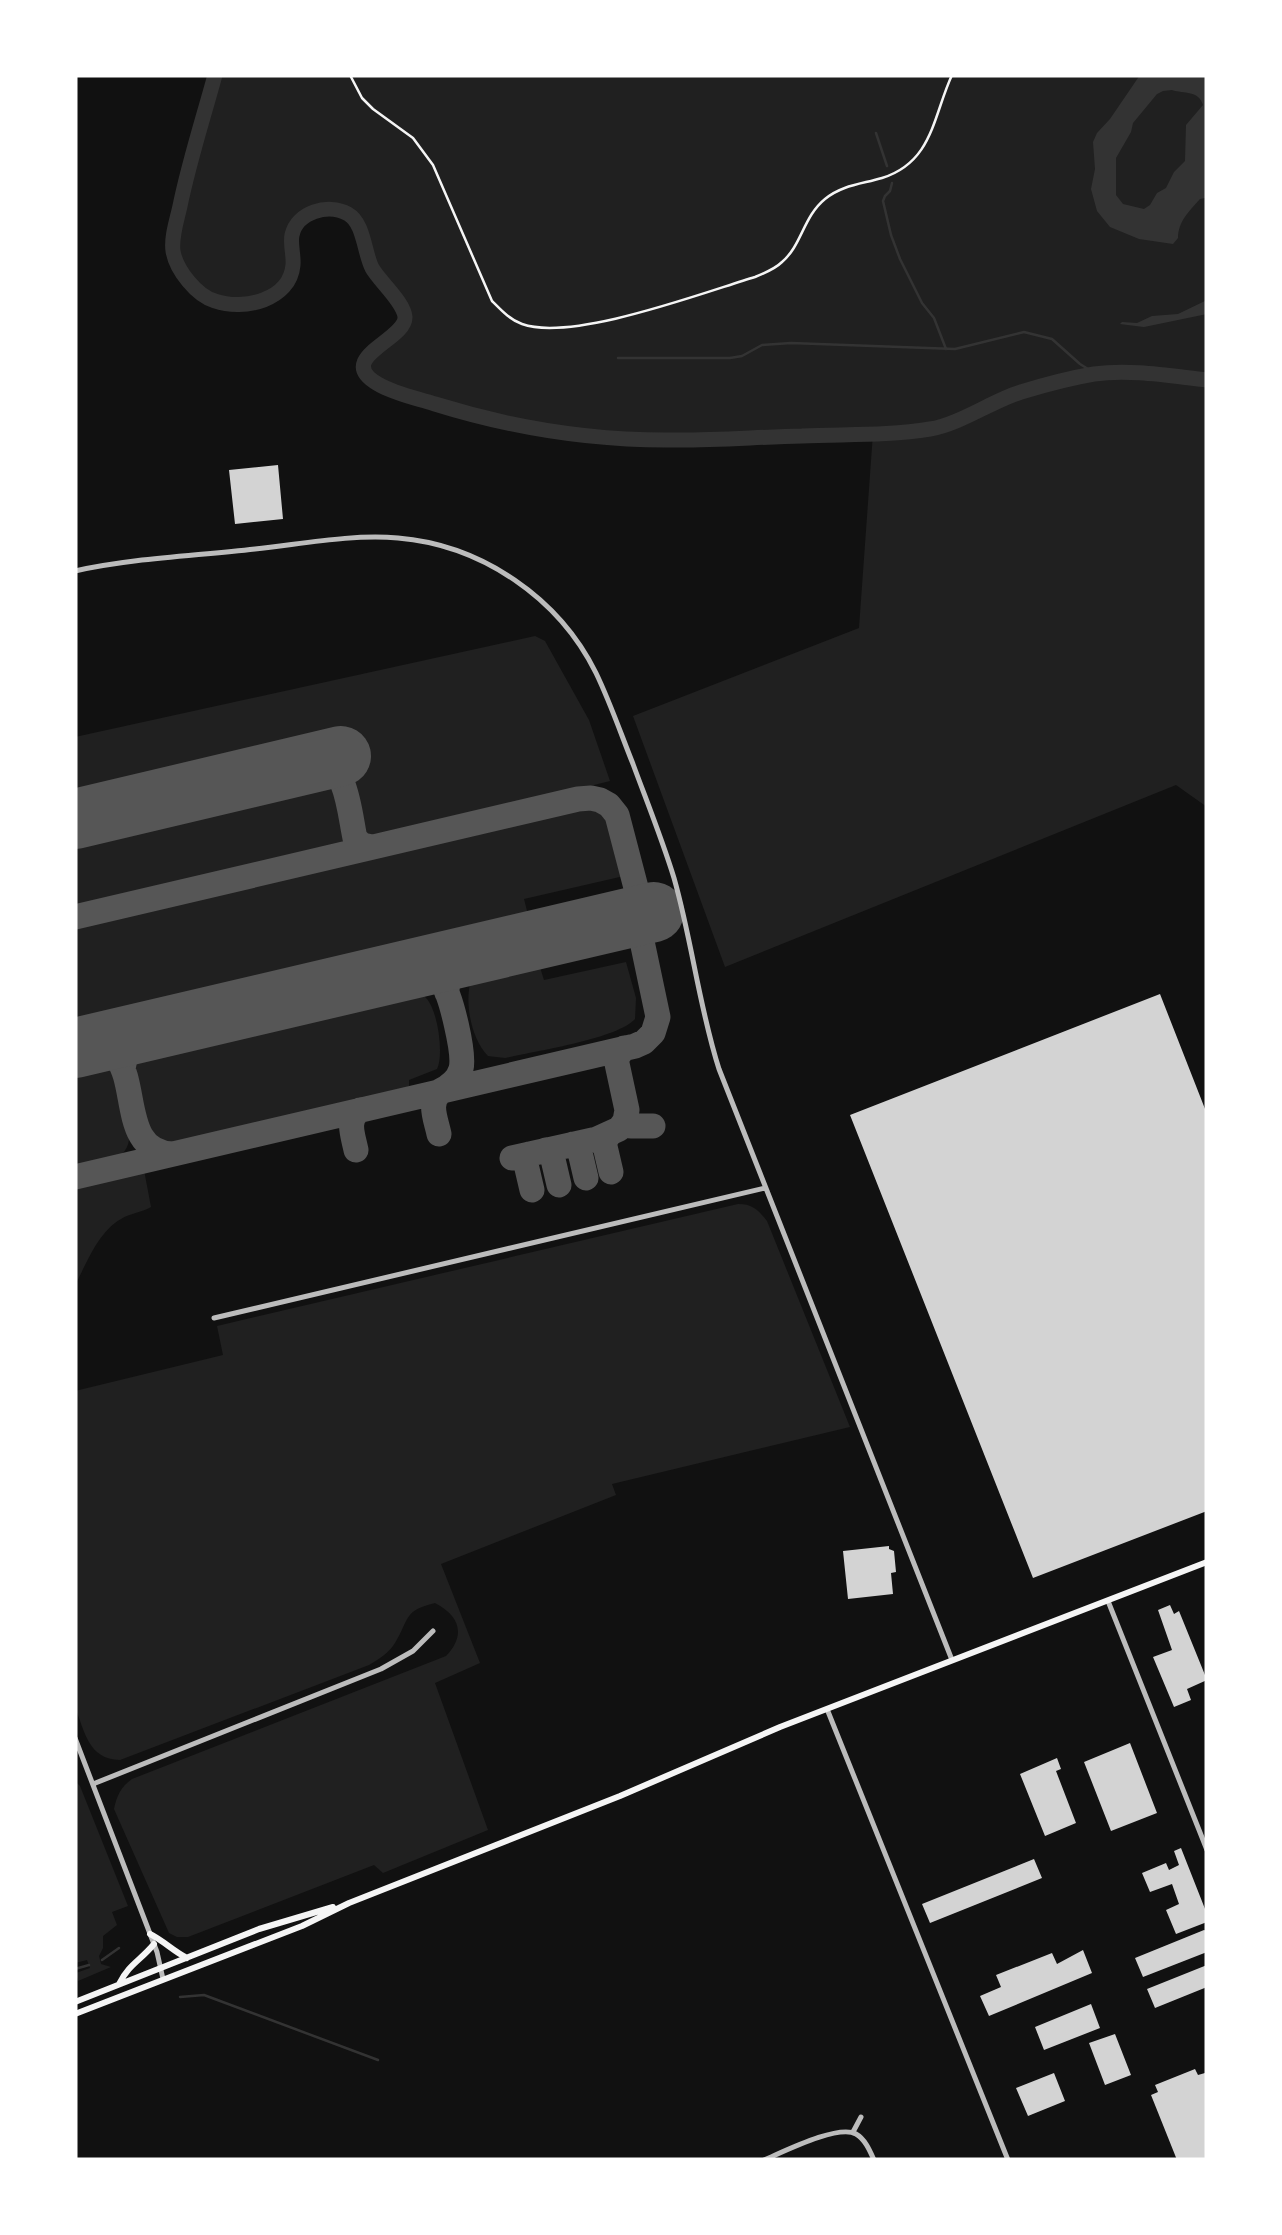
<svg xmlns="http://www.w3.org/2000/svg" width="1282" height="2235" font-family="'Fira Sans Condensed',sans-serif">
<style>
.green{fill:#202020}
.water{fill:#333;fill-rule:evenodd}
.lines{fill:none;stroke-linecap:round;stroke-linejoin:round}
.stream{stroke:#333;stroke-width:2.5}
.river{stroke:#333;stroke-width:15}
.taxiway{stroke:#565656;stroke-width:25}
.runway{stroke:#565656;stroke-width:60}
.building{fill:#d3d3d3}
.path{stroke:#f5f5f5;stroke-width:2.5}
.minor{stroke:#bcbcbc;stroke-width:5}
.secondary{stroke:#f5f5f5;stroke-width:6}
</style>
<rect width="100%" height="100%" fill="#111"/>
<path class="green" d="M215 75H1207V807L1176 785 725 967 633 716 859 628 873 433C777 436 681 445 585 436 568 434 550 429 533 426 496 419 459 412 423 400 406 395 369 390 365 369 360 347 394 342 403 326 413 308 385 289 377 275 373 269 368 262 366 255 361 242 362 223 349 214 330 203 298 211 292 234 289 246 295 260 291 272 284 301 242 310 215 302 197 296 176 270 173 252 171 237 177 221 180 207 189 162 203 119 215 75Z
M535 636 545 641 589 720 610 781 377 840C367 839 363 838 359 828L337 735 216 764 205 775 75 805V737Z
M325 782C328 783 331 784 334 786 342 793 346 829 346 840L338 848 75 910V832L212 800 227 805Z
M589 804C620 812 620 846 626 873L624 876 524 899 529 919 75 1026V924Z
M538 961 544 980 626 962 636 998 635 1019C617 1039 535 1051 505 1058L488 1056C472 1040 465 1006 470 984L475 980 476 975Z
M411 991C416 992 423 994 426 998 438 1010 444 1055 437 1069L409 1080V1086L397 1093 176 1146C163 1146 155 1142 147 1132L132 1072V1061L136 1055Z
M108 1063C118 1073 132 1125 129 1140 128 1146 126 1150 122 1154 111 1165 89 1166 75 1169V1070Z
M144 1170 151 1207C141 1213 130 1213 121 1219 98 1232 87 1263 75 1285V1186Z
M738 1204C753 1204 758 1210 767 1221L850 1427 612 1484 616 1495 441 1564 480 1663 435 1683 488 1830 383 1873 374 1865 188 1937H177L169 1933 114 1809C117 1795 121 1787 132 1779L446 1656C466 1635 460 1616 435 1603 403 1611 410 1618 395 1643 389 1653 379 1659 369 1665L120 1760C88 1759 85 1732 75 1707V1391L223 1355 217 1326Z
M75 1781 80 1786 128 1906 112 1912 117 1925 103 1936V1948L99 1956 101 1964 111 1967 78 1981 76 1973 90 1968 87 1960 75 1963Z"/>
<path class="water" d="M1140 75H1207V201L1205 198 1200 199C1189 211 1178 222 1178 238L1173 244 1139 239 1110 227 1097 211 1091 189 1095 169 1093 142 1097 133 1110 119ZM1172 90C1184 94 1199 90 1203 105L1186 125 1185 161 1174 172 1166 188 1157 193 1150 205 1144 209 1123 204 1116 195V158L1131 132 1133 123 1157 94 1163 91Z
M1207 300V314L1144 327 1120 324 1122 322 1137 323 1152 316 1178 314Z"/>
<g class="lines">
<path class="stream" d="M876 133 887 166
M892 183 890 191 885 196 883 201 891 235 900 259 922 303 934 318 946 349
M618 358H730L742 356 762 345 791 343 955 349 1024 332 1052 339 1080 364 1096 374
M102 1960 119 1948
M75 1969 89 1965
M180 1997 204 1995 378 2060"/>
<path class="river" d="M215 75C203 119 189 162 180 206 177 220 171 237 173 251 176 270 197 296 215 301 244 311 290 300 293 265 294 256 290 244 292 235 297 212 328 203 348 214 364 223 364 252 372 268 380 282 404 302 405 317 406 340 333 358 378 384 395 394 416 398 435 404 509 427 588 440 666 440 711 441 756 437 802 436 844 434 888 436 930 429 958 425 992 401 1021 392 1044 385 1070 378 1094 374 1131 369 1170 376 1207 380"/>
<path class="taxiway" d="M279 770C292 768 306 763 319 763 347 762 350 817 355 838L362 845 372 847
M75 917 578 799 591 798 600 800 609 805 617 815 640 903 639 927 658 1017 653 1033 644 1042 635 1046 75 1177
M552 936 627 916 637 906 638 895
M329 988 414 970C425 971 435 973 442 983 451 995 465 1054 461 1069 458 1080 450 1086 440 1091
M447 993C446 959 470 956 498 949 511 946 525 943 538 939
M75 1049C159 1030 103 1151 173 1154
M123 1069 127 1048 140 1035 227 1012
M626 1118 631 1126H653
M439 1134C436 1119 427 1102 442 1091
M609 1135 604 1142 611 1172
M573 1144 579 1148 586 1178
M356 1150C353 1135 346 1120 360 1110
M546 1150 552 1155 559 1185
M529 1154 525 1160 532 1190
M512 1158 597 1139 619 1129 625 1121 627 1110 616 1059 624 1048"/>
<path class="runway" d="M75 819 341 756
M75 1048 654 912"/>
</g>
<path class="building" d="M278 465 283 519 235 524 229 470Z
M1160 994 1207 1114V1511L1033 1578 850 1115Z
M889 1546V1549L894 1551 896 1572 891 1573 893 1594 848 1599 843 1551Z
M1170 1605 1174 1614 1179 1611 1207 1680 1187 1689 1191 1700 1174 1707 1153 1657 1172 1650 1158 1610Z
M1130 1743 1157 1813 1111 1831 1084 1762Z
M1057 1758 1061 1769 1056 1771 1076 1823 1045 1836 1020 1774Z
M1181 1848 1207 1914V1922L1176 1934 1166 1910 1179 1904 1172 1884 1150 1892 1142 1873 1166 1863 1169 1870 1179 1865 1174 1851Z
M1034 1859 1042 1878 930 1923 922 1904Z
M1204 1930 1207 1931V1952L1143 1977 1135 1958Z
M1083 1950 1092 1973 989 2016 980 1996 1001 1987 996 1975 1052 1953 1057 1964Z
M1207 1965V1987L1155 2008 1147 1989Z
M1091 2004 1100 2028 1044 2050 1035 2027Z
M1115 2034 1131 2075 1105 2085 1089 2043Z
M1195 2069 1198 2075 1205 2073 1207 2077V2160H1177L1151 2095 1158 2092 1155 2085Z
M1054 2073 1065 2101 1028 2116 1016 2088Z"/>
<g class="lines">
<path class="path" d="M350 75 362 98 373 109 413 138 433 165 492 301C501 310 510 320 522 324 572 342 702 293 755 277 765 273 775 269 782 262 802 245 803 217 825 199 842 185 862 184 882 178 933 162 933 116 952 75"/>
<path class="minor" d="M75 571C134 558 195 556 255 549 302 544 351 534 398 538 482 545 559 598 596 673 610 702 621 734 633 764 647 802 662 839 674 878 692 941 699 1007 719 1069L952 1660
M214 1318 765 1188
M1108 1601 1207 1850
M827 1709 1008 2160
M75 1738 157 1952 163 1979
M93 1784 381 1669 413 1651 433 1631
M853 2132 861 2117
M764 2160C783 2152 838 2124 856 2134 865 2139 870 2151 874 2160"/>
<path class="secondary" d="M150 1934C164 1941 173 1951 187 1958
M119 1984C129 1964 141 1960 154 1944
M75 2002 259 1929 333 1907
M75 2014 302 1926 349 1903 620 1796 780 1727 1207 1562"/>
</g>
<rect width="1282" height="2235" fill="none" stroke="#ffffff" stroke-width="155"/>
</svg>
